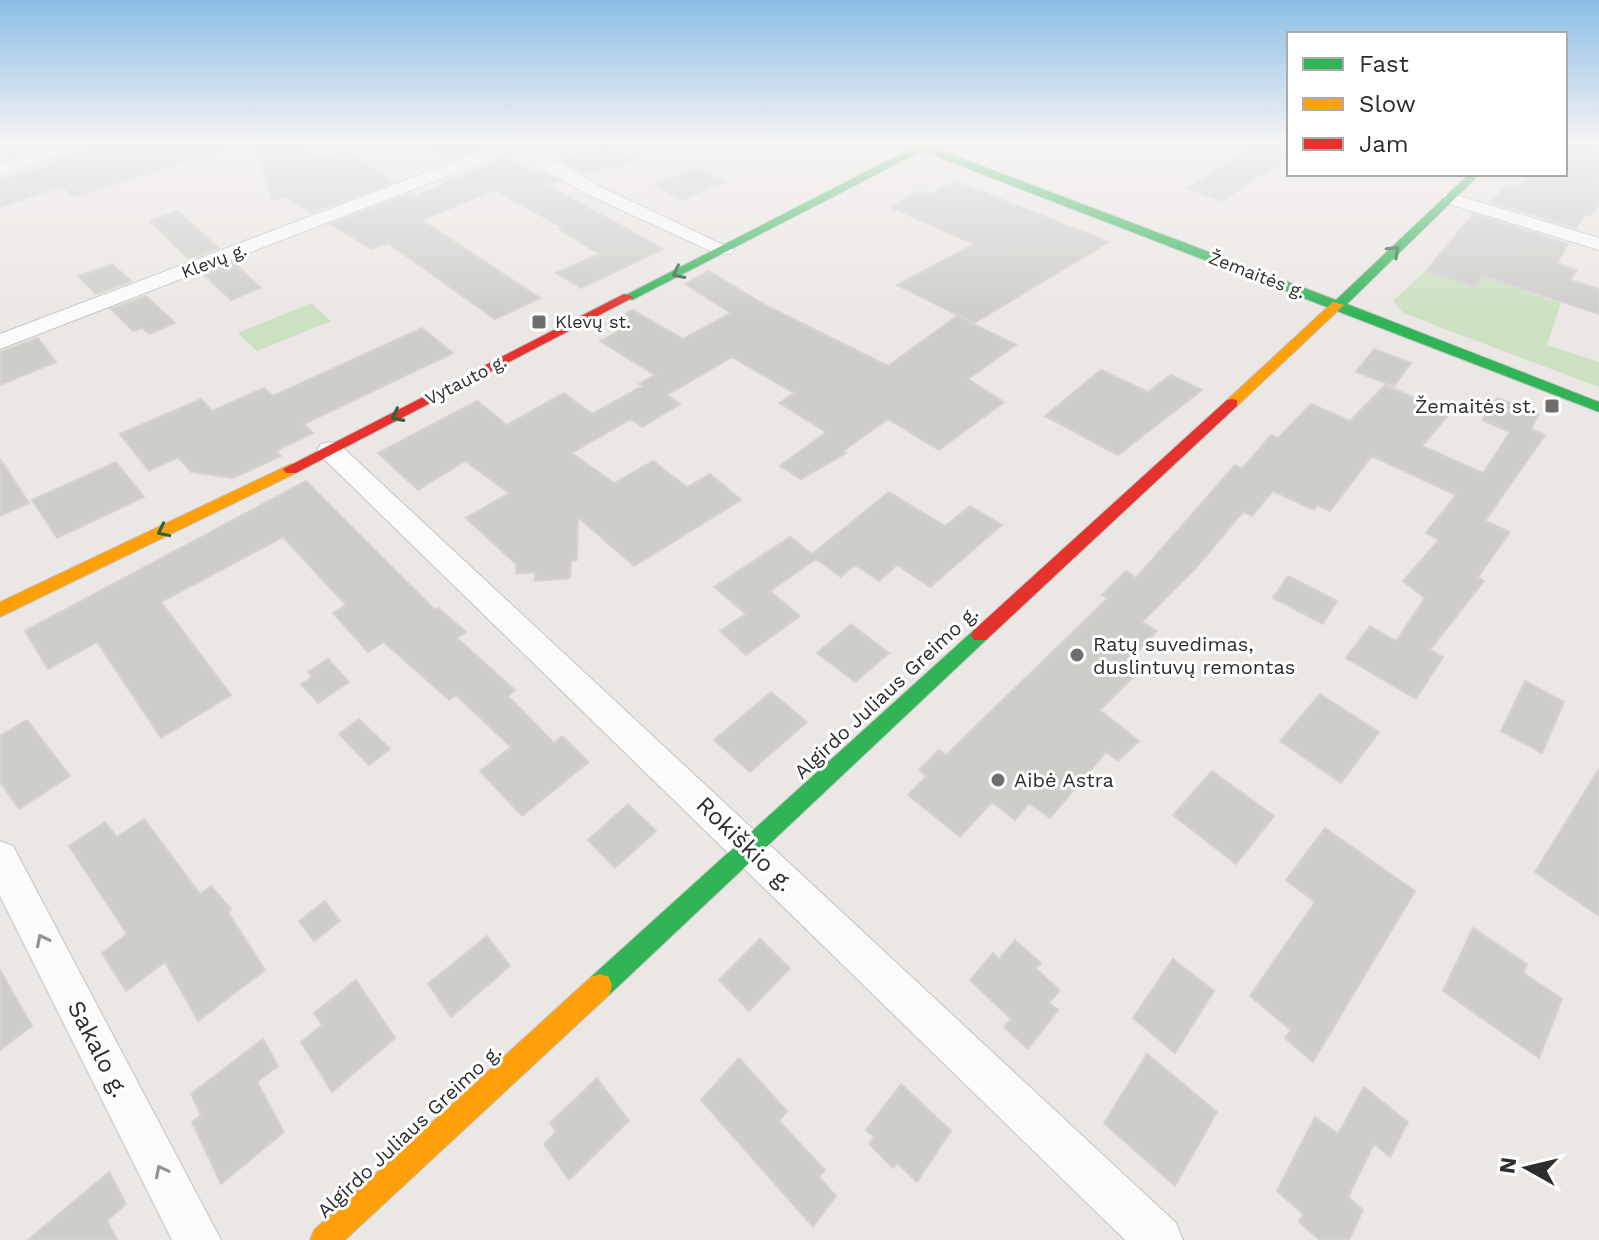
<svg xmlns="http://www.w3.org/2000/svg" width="1599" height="1240" font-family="'Work Sans',sans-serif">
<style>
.green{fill:#cce1c1}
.building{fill:#cfcdca;stroke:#d5d3d0;stroke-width:2}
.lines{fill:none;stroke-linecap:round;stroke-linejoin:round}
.street-casing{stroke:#c4c4c4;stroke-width:2}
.fast-casing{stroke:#c4c4c4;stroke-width:2}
.slow-casing{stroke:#c4c4c4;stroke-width:2}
.jam-casing{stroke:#c4c4c4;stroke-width:2}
.street{fill:#fcfbfb;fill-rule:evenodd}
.fast{fill:#30b455;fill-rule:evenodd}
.slow{fill:#ff9f0a;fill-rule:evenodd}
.jam{fill:#e5322d;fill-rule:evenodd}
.oneway{stroke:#2e633d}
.oneway2{stroke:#949494}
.poi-dot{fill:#6f6e6d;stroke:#fff;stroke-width:3}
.labels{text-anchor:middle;stroke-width:6;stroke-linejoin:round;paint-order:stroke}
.far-street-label{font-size:18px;fill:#2d2d2d;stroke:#fff}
.far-poi-label{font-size:18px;fill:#2d2d2d;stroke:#fff;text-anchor:start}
.poi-label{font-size:20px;fill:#2d2d2d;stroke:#fff;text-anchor:start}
.street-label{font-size:20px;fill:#2d2d2d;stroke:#fff}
.near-street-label{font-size:24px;fill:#2d2d2d;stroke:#fff}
</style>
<rect width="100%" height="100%" fill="#eae7e4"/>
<path class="green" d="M1425 271 1474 287 1483 277 1561 303 1547 345 1599 362V387L1403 313 1393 301Z
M311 303 331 321 257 351 238 333Z"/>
<path class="building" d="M100 144H225L226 149 74 197 62 186 0 207V180L51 165 49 163Z
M254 144H296L320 160 346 152 393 182 311 213 283 196 272 200Z
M424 144H482L486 146 451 160Z
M604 144 637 160 584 174 561 161Z
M1256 144H1289V156L1222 201 1188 189Z
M1575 144 1599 150V205L1590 216 1584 214 1576 228 1491 202 1508 185 1517 188 1529 177 1565 174V153Z
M505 157 545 178 543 172 559 181 547 185 663 249 581 288 556 273 599 254 559 229 564 228 494 190 422 220 540 298 495 319 388 243 372 249 330 224 411 193 416 196Z
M696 168 724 182 682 200 654 185Z
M956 181 1003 200 1109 242 974 323 897 285 974 244 890 207 920 191 929 195Z
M178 211 218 248 189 259 150 221Z
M1473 214 1568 244 1557 263 1577 270 1570 280 1599 289V314L1483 276 1475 287 1426 271Z
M233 262 261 288 231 300 203 274Z
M112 264 131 281 96 294 78 276Z
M709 271 765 305 888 366 957 316 1016 345 968 379 1004 402 939 450 888 419 843 451 846 453 801 479 780 466 826 432 779 403 794 393 732 357 667 395 680 404 642 427 631 419 572 453 614 483 653 461 687 487 710 474 741 500 634 566 578 517 577 560 571 561 570 578 535 581 536 572 516 574 517 565 466 518 509 493 465 461 418 490 378 453 477 401 507 425 564 393 592 414 643 386 639 384 655 375 600 341 618 332 606 325 633 310 683 339 731 313 685 284Z
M146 296 175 323 149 334 142 328 133 331 111 309Z
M422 328 453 353 304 424 313 433 276 451 281 456 233 478 191 472 178 457 149 471 120 434 201 399 212 411 264 388 273 396Z
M38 338 56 362 0 385V352Z
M1374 349 1411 363 1394 386 1356 372Z
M1101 370 1148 392 1171 375 1202 390 1118 455 1045 416Z
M1385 385 1450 413 1422 446 1483 473 1510 432 1482 420 1497 398 1539 414 1531 429 1545 435 1485 521 1510 532 1478 577 1484 581 1430 650 1443 657 1416 699 1346 658 1370 626 1396 641 1425 598 1403 581 1439 540 1426 533 1456 495 1372 456 1330 511 1318 505 1314 510 1273 491 1252 516 1243 512 1195 569 1142 622 1157 631 1124 667 1135 675 1100 710 1139 741 1118 761 1106 752 1050 818 1029 803 1015 820 992 802 960 837 908 795 927 776 919 770 939 750 946 755 1108 598 1102 595 1126 571 1136 578 1235 465 1242 469 1271 435 1278 438 1311 404 1350 421Z
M0 459 29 503 0 516Z
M116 462 144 497 57 538 32 500Z
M306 481 435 610 438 608 466 632 457 638 515 690 508 696 554 743 562 736 589 762 522 816 480 771 511 747 456 695 449 700 384 642 368 652 333 613 346 605 283 537 161 602 231 695 161 738 97 642 48 669 25 631Z
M889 492 945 526 970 506 1002 525 930 587 897 565 879 581 855 565 841 577 816 559 770 591 800 616 746 655 720 631 746 614 714 587 790 537 812 554Z
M1288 576 1337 601 1323 624 1273 598Z
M851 624 889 653 855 682 817 653Z
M328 659 349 682 318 703 301 684 312 677 308 672Z
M1525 681 1564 702 1542 753 1501 731Z
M771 692 807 722 750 772 714 740Z
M1320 694 1379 732 1341 783 1280 741Z
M359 719 390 749 369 765 339 734Z
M27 720 70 776 19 809 0 782V736Z
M1599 769V916L1535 872Z
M1212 771 1274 816 1236 864 1173 815Z
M628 804 656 831 615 868 588 840Z
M144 819 200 894 211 886 231 909 228 912 265 970 198 1021 165 962 126 991 102 953 127 934 69 846 105 822 117 837Z
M1325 828 1415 891 1313 1062 1285 1038 1291 1030 1250 996 1315 902 1286 880Z
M325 901 340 921 314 941 299 921Z
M1473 928 1527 964 1523 973 1562 999 1539 1058 1443 991Z
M487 936 510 966 451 1017 428 984Z
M760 939 790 968 749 1011 719 980Z
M1015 940 1041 963 1036 969 1060 990 1049 1003 1058 1010 1028 1049 1004 1027 1011 1019 970 980 993 953 999 959Z
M1173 959 1214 991 1175 1053 1133 1018Z
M0 970 32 1026 0 1050Z
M356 980 395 1038 332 1092 301 1042 322 1025 314 1013Z
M263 1039 278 1066 257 1082 284 1132 221 1184 192 1122 201 1115 191 1094Z
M1147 1054 1217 1112 1175 1186 1104 1123Z
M739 1058 787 1111 779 1121 825 1170 819 1177 836 1196 813 1227 701 1100Z
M597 1078 629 1121 569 1180 544 1144 556 1132 550 1123Z
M901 1084 951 1131 917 1182 897 1163 893 1168 869 1144 874 1137 866 1130Z
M1364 1087 1408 1122 1390 1157 1374 1144 1348 1197 1363 1210 1349 1240H1320L1299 1222 1303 1214 1277 1191 1315 1117 1338 1134Z
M109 1172 126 1204 107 1221 117 1240H28Z"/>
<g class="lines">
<g class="street-casing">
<path id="street" d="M71 144H97L0 175V164Z
M501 144H524L599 186 734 250 731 254H717L587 194 512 151 0 349V334Z
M1449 193 1599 238V250L1443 202V194Z
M330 442 339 444 1176 1223 1183 1240H1125L321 456 317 450 321 444Z
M0 841 13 846 221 1240H172L0 896Z"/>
</g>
<g class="fast-casing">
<path id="fast" d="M909 144 926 145 1336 300 1469 174H1480L1347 304 1599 402V412L922 151 632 300 622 297 914 147Z
M980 628 986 630 989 635 986 640 609 995 600 998 591 995 588 986 591 977 974 630Z"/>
</g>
<g class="slow-casing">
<path id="slow" d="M1333 302 1344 305 1237 406H1227V400Z
M291 464 296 465 299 469 296 473 0 617V602Z
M600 974 609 977 612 986 609 995 345 1240H310L314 1230 591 977Z"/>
</g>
<g class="jam-casing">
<path id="jam" d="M624 294 634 297 296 473H286L283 469Z
M1232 399 1237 400V406L986 640H974L971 635 974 630 1227 400Z"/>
</g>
<use href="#street" class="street"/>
<use href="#fast" class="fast"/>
<use href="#slow" class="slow"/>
<use href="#jam" class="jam"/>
</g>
<defs><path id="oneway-chevron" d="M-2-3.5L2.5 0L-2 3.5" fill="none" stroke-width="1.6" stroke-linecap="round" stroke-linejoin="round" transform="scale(2)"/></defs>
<g class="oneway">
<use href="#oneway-chevron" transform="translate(1394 251) rotate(-44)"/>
<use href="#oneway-chevron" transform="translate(678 273) rotate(153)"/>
<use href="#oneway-chevron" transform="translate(397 416) rotate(153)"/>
<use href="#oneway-chevron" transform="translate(163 531) rotate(154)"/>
</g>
<g class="oneway2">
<use href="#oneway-chevron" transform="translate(42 940) rotate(-117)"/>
<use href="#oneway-chevron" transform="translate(161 1171) rotate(-117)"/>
</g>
<linearGradient id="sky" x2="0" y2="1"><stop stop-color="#8bbee6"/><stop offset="0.45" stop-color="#f6f4f3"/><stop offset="1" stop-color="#f6f4f3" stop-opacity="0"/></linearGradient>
<rect width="1599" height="317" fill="url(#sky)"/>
<g class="poi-dot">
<rect x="531" y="314" width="16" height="16" rx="4"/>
<rect x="1544" y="398" width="16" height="16" rx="4"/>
<circle cx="1077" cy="655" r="8"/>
<circle cx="998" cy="780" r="8"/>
</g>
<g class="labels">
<g class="far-street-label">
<text transform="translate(214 261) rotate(-21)" y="6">Klevų g.</text>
<text transform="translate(1257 275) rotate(21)" y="6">Žemaitės g.</text>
<text transform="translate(466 380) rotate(-27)" y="6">Vytauto g.</text>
</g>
<g class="far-poi-label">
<text x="555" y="328">Klevų st.</text>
</g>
<g class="poi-label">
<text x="1536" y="413" text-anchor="end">Žemaitės st.</text>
<text x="1093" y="651">Ratų suvedimas,<tspan x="1093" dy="23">duslintuvų remontas</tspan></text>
<text x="1014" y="787">Aibė Astra</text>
</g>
<g class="street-label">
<text transform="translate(886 692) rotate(-43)" y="7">Algirdo Juliaus Greimo g.</text>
<text transform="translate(409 1131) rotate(-43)" y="7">Algirdo Juliaus Greimo g.</text>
</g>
<g class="near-street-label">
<text transform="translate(745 844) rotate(44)" y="8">Rokiškio g.</text>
<text transform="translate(98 1049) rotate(63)" y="8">Sakalo g.</text>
</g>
</g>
<rect x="1287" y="32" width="280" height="144" fill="#ffffff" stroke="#ababab" stroke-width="2"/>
<rect x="1303" y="58" width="40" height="12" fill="#30b455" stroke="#ababab" stroke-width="2"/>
<text x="1359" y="72" font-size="24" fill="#2d2d2d">Fast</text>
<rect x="1303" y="98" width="40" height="12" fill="#ff9f0a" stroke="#ababab" stroke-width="2"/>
<text x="1359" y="112" font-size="24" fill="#2d2d2d">Slow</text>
<rect x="1303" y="138" width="40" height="12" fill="#e5322d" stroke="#ababab" stroke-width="2"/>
<text x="1359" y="152" font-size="24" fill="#2d2d2d">Jam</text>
<g transform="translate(1527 1168) rotate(278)" stroke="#ffffff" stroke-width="6" paint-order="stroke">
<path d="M0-6L14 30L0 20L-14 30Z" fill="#2d2d2d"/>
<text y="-12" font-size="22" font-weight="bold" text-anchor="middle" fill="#2d2d2d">N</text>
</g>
</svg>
